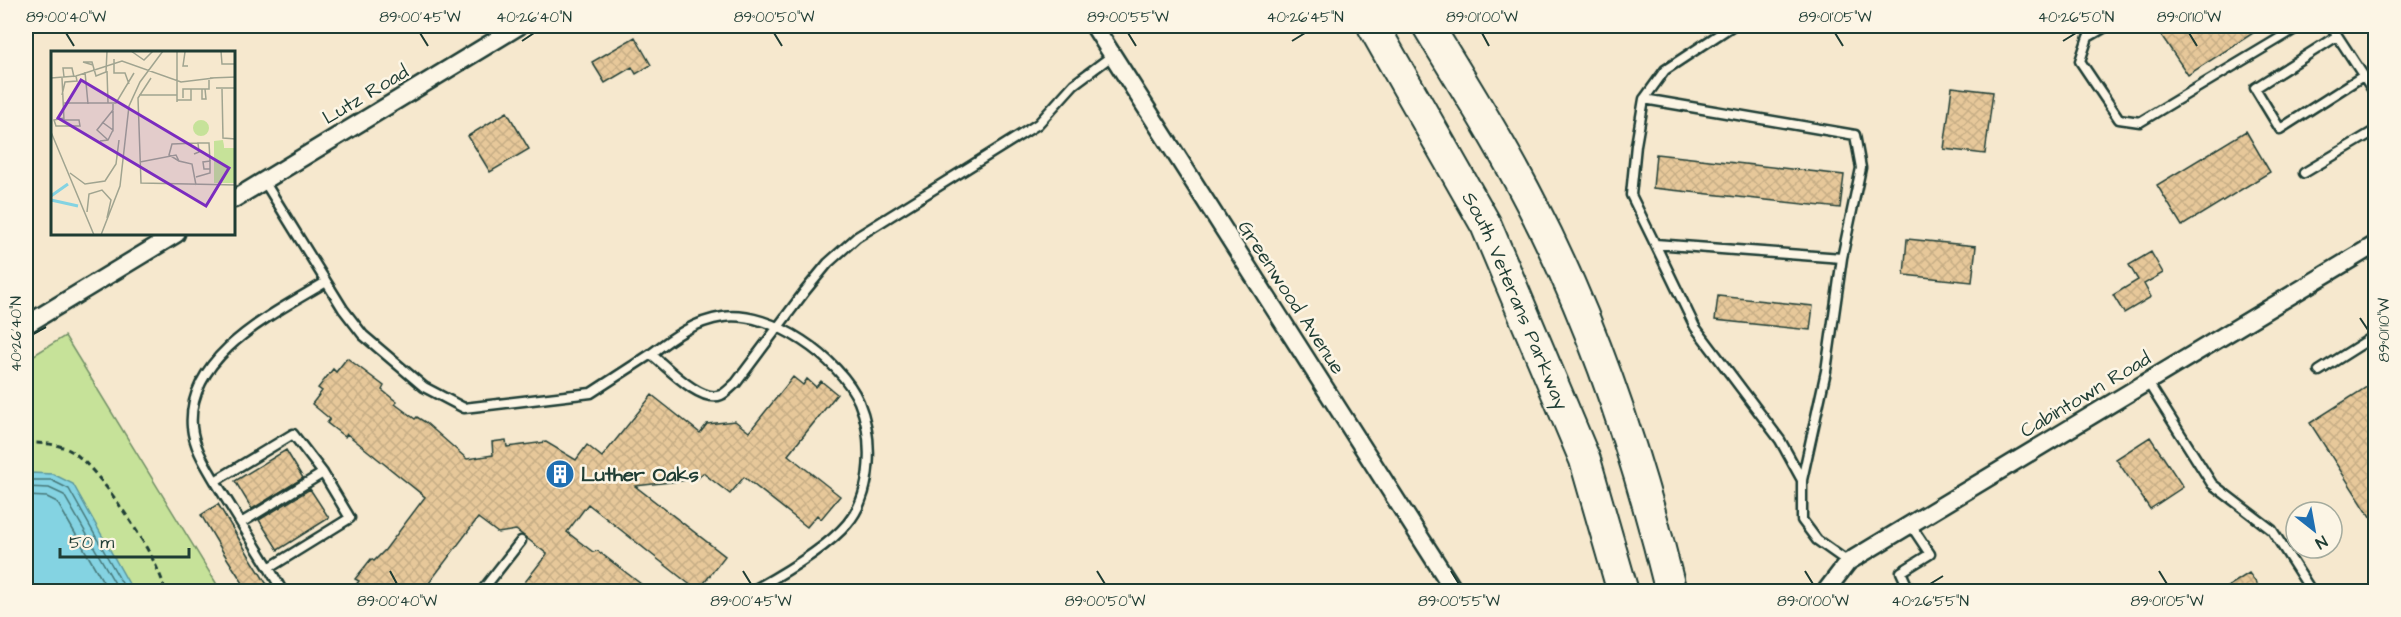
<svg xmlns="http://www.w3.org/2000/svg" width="2401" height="617" font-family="'Architects Daughter',sans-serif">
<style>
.green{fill:#c6e299;stroke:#729066;stroke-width:1.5}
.water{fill:#84d3e2;stroke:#5c979c;stroke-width:1.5}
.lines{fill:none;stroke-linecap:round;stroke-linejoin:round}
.shore{stroke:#47797a;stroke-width:1.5}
.building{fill:url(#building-cross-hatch);stroke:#1f3d34;stroke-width:1.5}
.service-casing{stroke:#1f3d34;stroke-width:13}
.minor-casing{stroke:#1f3d34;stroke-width:21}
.motorway-casing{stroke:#1f3d34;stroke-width:34}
.path{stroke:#1f3d34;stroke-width:3;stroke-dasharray:6 4.5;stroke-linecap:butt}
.service{stroke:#fcf5e5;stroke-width:8}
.minor{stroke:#fcf5e5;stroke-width:16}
.motorway{stroke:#fcf5e5;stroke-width:30}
.ticks{fill:none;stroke:#1f3d34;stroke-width:2}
.labels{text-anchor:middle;stroke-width:5;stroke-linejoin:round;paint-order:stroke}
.street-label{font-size:20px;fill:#1f3d34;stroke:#fcf5e5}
.poi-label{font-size:20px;font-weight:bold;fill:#1f3d34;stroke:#fcf5e5;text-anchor:start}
.inset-river{fill:none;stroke:#84d3e2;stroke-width:3}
.inset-road{fill:none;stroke:#a0a490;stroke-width:1.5}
.view{fill:#7b2cbf;fill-opacity:0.15;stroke:#7b2cbf;stroke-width:3}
.inset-edge{fill:none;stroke:#1f3d34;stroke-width:3}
.neatline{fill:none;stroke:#1f3d34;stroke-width:2}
.ticks-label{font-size:15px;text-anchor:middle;fill:#1f3d34}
</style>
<defs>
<pattern id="building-cross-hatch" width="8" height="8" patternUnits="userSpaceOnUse" patternTransform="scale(1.5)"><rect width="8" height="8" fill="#e7c89a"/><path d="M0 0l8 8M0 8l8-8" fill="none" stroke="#c6ad85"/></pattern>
</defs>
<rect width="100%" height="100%" fill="#f6e8ce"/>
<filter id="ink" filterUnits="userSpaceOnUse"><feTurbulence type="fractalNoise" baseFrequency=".0167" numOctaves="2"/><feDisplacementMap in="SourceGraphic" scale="12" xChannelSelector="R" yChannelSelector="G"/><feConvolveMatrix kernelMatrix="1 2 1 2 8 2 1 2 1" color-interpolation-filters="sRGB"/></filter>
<g filter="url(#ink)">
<path class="green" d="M65 336 221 591 26 592V360Z"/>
<path class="water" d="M30 473 53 474 73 484 133 591H26V474Z"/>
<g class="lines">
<path class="shore" d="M26 480H51L69 489 127 592
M26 487 49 488 64 495 120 592
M26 496 47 497 57 502 109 592"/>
</g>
<path class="building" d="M2155 26H2264L2188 75Z
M635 37 651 65 636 74 632 67 605 83 592 62Z
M1952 87 1993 92 1985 154 1944 149Z
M507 112 529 149 490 172 468 136Z
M2246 131 2270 172 2182 226 2157 185Z
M1656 154 1844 175 1840 208 1653 188Z
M1907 239 1976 246 1972 282 1904 275Z
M2151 252 2163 273 2144 284 2151 297 2124 313 2113 295 2138 280 2129 265Z
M1718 296 1813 306 1810 330 1715 320Z
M347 358 384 386 382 390 397 402 395 404 415 419 417 417 425 422 467 459 493 455 492 442 506 440 507 447 546 442 576 460 587 445 602 457 652 395 700 433 707 424 735 421 749 432 793 377 803 385 807 379 816 387 821 381 837 394 788 455 840 496 821 519 817 515 807 527 744 477 730 494 703 473 697 479 635 486 725 556 698 591 588 504 567 532 593 552 598 551 650 591H518L547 554 516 530 498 533 478 518 429 583 440 591H351L359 581 355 579 371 559 374 561 385 550 425 497 347 434 345 437 327 423 330 419 312 404 322 391 318 388 333 369 336 372Z
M2376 381V526L2310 423Z
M2150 437 2183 487 2150 509 2116 459Z
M286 450 303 478 252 509 235 481Z
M310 489 329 518 278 550 259 520Z
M218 504 248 554 271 591H248L223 552 201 515Z
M2249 573 2262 591H2221Z"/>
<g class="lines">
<g class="service-casing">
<path id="service" d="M2107 26 2088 37 2080 61 2119 119 2140 122 2300 26
M2331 26 2376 95
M2337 36 2255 88 2280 129 2363 76
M1644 99 1855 135 1861 168 1842 258 1826 371 1802 480V520L1817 540 1848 562
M2304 173 2376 130
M264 181 343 309 363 335 424 387 464 408 591 393 651 354C666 366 701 404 721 395 726 393 732 386 736 383L805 291 828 263 857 237 1038 124 1074 84 1113 55
M1655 244 1631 195 1636 145 1644 99 1665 70 1732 26
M651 354C673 337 695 321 723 317 771 310 840 358 859 402 874 438 873 494 847 524 826 549 779 576 750 592
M2319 371 2376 335
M2147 381 2212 484 2272 530 2312 592
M1802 480 1780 440 1695 327 1655 244 1842 258
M215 481 269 568 350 518 323 473 293 434 215 481C205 464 194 447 192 427 186 355 275 313 326 282
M241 523 323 473
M269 568 283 592
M481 592 521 541
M1910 592 1901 572 1930 554 1910 524"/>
</g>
<g class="minor-casing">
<path id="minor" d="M1094 26 1455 592
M234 199 519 26
M26 325 176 234
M1825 592 1848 562 2376 244"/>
</g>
<g class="motorway-casing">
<g id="motorway">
<path id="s1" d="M1373 26 1486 225 1585 460 1623 592"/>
<path d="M1428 26C1463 84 1500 142 1531 203 1593 322 1639 461 1671 592"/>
</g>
</g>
<path class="path" d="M26 443C40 443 58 443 71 451 97 465 162 562 165 592"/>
<use href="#service" class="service"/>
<use href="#minor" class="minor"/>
<use href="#motorway" class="motorway"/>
</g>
</g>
<path class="ticks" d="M66 33 74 46M420 33 428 46M774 33 782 46M1128 33 1136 46M1482 33 1489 46M1835 33 1843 46M2189 33 2197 46M522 41 534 33M1292 41 1305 33M2063 41 2076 33M2360 318 2368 330M33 334 46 327M390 571 397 584M743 571 751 584M1097 571 1105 584M1451 571 1459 584M1805 571 1813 584M2159 571 2167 584M1930 584 1943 576"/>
<defs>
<g id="building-disc" transform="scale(1.5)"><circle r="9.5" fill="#1f6fb2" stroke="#fcf5e5"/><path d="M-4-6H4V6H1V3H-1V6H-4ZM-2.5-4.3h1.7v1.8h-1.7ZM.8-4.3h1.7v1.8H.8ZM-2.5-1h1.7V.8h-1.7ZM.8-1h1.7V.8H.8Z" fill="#fff"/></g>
</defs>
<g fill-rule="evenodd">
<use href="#building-disc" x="560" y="474"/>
</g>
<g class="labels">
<g class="street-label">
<text transform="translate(365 94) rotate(-31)" y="7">Lutz Road</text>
<text transform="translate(1292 297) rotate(57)" y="7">Greenwood Avenue</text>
<text dy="7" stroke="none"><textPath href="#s1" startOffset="310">South Veterans Parkway</textPath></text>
<text transform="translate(2085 394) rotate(-31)" y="7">Cabintown Road</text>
</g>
<g class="poi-label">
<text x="581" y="481">Luther Oaks</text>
</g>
</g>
<g transform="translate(51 51)">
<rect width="184" height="184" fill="#f6e8ce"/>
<path d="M142 77a8 8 0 1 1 16 0a8 8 0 1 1-16 0ZM172 89 173 97H184V132H163V90Z" fill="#c6e299"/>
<path d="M173 91V97H184V109H169Z" fill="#c6e299"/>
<path class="inset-river" d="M0 145 17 133M0 149 27 155"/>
<path class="inset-road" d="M80 0 93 9 102 0M170 0 171 13H185M134 1 132 15H137M63 8V22H74L78 33M42 14 32 11H41L45 25 55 21 56 0M56 20 57 52M34 21 37 53M13 26 12 17H21L23 26M0 27 25 25 71 10 130 31 163 27M11 27 13 69H28L29 75H5L3 69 13 67M100 27 87 47 90 132 185 134M159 27 185 26M165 37H185M140 38H158V29M151 38V48H155L154 38M171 38 172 87 185 88M11 44 14 31 26 30 25 25M88 44H126M126 49H140V38H132V47M126 51V0M13 52H65L83 22M51 71 62 79V60M0 81 43 184M57 89 46 79 62 59V53M49 90 57 89 62 79M143 103 148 101 147 92H158L159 110M128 110 118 104 121 93 147 92M89 111 125 104 128 110 141 113 145 134M19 122 34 133 54 130 65 113 68 89M145 126 159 122V118H153L152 111 159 110V118M36 161 38 143 51 139 60 149 56 167M50 184 69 135 78 55 89 31 112 0"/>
<path class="view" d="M30 29 178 117 155 155 7 67Z"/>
<rect width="184" height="184" class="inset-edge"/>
</g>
<rect width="2401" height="617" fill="none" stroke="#fcf5e5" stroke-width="66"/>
<g transform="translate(2314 530) rotate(149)"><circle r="28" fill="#fcf5e5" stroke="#a4ab9e" stroke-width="1.5"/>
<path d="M0-4.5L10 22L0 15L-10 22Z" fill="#1f6fb2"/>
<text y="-9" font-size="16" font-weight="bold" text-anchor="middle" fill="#1f3d34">N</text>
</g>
<path d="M60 548v9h129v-9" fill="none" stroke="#1f3d34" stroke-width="3"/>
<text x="69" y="548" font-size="18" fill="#1f3d34" stroke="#fcf5e5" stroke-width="4.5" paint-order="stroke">50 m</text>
<rect x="33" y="33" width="2335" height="551" class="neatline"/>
<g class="ticks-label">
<text x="66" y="22">89°00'40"W</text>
<text x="420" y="22">89°00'45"W</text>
<text x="534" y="22">40°26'40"N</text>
<text x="774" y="22">89°00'50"W</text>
<text x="1128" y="22">89°00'55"W</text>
<text x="1305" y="22">40°26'45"N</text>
<text x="1482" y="22">89°01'00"W</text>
<text x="1835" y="22">89°01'05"W</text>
<text x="2076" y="22">40°26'50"N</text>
<text x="2189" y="22">89°01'10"W</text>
<text transform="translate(2384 330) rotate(-90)" y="5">89°01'10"W</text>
<text transform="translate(16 334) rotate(-90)" y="5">40°26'40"N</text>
<text x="397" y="606">89°00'40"W</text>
<text x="751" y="606">89°00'45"W</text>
<text x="1105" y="606">89°00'50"W</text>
<text x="1459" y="606">89°00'55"W</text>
<text x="1813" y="606">89°01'00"W</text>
<text x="1930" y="606">40°26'55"N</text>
<text x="2167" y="606">89°01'05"W</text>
</g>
</svg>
